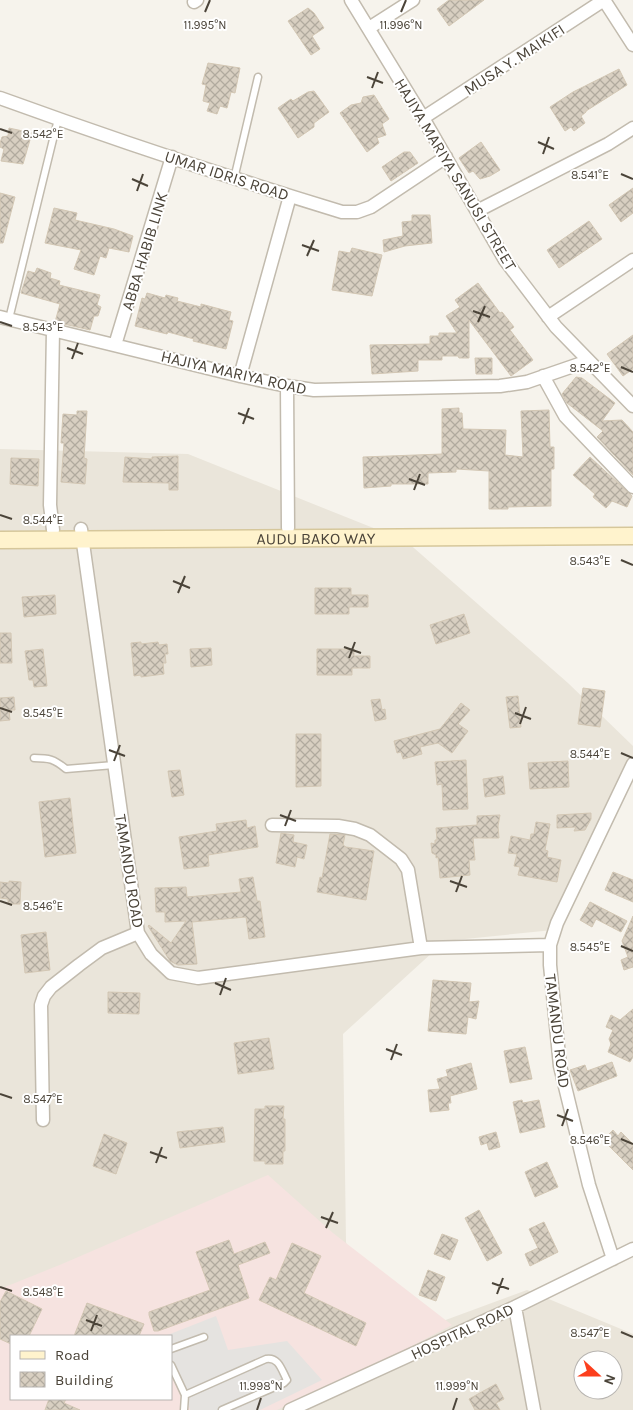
<svg xmlns="http://www.w3.org/2000/svg" width="633" height="1410" font-family="Karla,sans-serif">
<style>
.residential{fill:#eae5da;fill-rule:evenodd}
.medical{fill:#f6e3e0;fill-rule:evenodd}
.parking{fill:#e5e3e0}
.building{fill:url(#building-cross-hatch);stroke:#d3c7b4}
.lines{fill:none;stroke-linecap:round;stroke-linejoin:round}
.lane-casing{stroke:#c2bbae;stroke-width:9}
.street-casing{stroke:#c2bbae;stroke-width:15}
.secondary-casing{stroke:#d6c79b;stroke-width:19}
.lane{stroke:#fff;stroke-width:6}
.street{stroke:#fff;stroke-width:12}
.secondary{stroke:#fff3cd;stroke-width:16}
.ticks{fill:none;stroke:#4b4439;stroke-width:2}
.labels{text-anchor:middle;stroke-width:4;stroke-linejoin:round;paint-order:stroke}
.street-label{font-size:16px;fill:#4b4439;stroke:#fff}
.ticks-label{font-size:12px;text-anchor:middle;fill:#4b4439;stroke:#fff;stroke-width:4;stroke-linejoin:round;paint-order:stroke}
</style>
<defs>
<pattern id="building-cross-hatch" width="8" height="8" patternUnits="userSpaceOnUse" patternTransform="scale(1.25)"><rect width="8" height="8" fill="#d8cfc1"/><path d="M0 0l8 8M0 8l8-8" fill="none" stroke="#b1aa9e"/></pattern>
</defs>
<rect width="100%" height="100%" fill="#f6f3ec"/>
<path class="residential" d="M0 449 188 454 406 541 568 683 633 746V780L553 930 445 941 343 1034 346 1242 367 1349 527 1290 633 1334V1410H0ZM11 1336H171V1399H11ZM583 1360H613V1390H583Z"/>
<path class="medical" d="M268 1175 333 1233 452 1325 376 1365 277 1410H0V1289L62 1264ZM11 1336H171V1399H11Z"/>
<path class="parking" d="M216 1316 228 1350 287 1341 322 1380 260 1410H190L185 1391 171 1363V1336H165Z"/>
<path class="building" d="M449 0H484L449 26 437 9Z
M308 8 314 13 324 28 312 36 320 49 311 55 288 21Z
M208 63 240 68 235 93 231 92 227 108 220 106 217 114 207 111 210 103 203 101 206 85 202 84Z
M619 69 627 85 586 111V112L581 116 585 123 574 131 571 127 565 131 550 107 573 92Z
M314 91 329 112 314 123V127L298 138 278 108 291 99 293 101 308 92Z
M374 95 389 119 382 124 386 135 377 138 379 143 367 152 340 113 351 105 361 103 363 97Z
M9 128 32 133 23 164 1 161 4 149 0 147V143L2 137 8 136Z
M481 142 500 170 490 176 480 179 473 171 469 173 459 158Z
M404 152H410L418 163 391 181 382 167Z
M633 188V213L621 222 609 205Z
M0 193 15 197 3 243H0Z
M54 208 77 213 75 220 114 229 133 236 129 252 109 248 106 258 100 256 94 275 74 269 81 250 45 243Z
M412 215H430L432 243 405 246 384 252 383 240 403 236 402 222 412 221Z
M589 221 602 239 559 268 547 250Z
M352 248 382 255 372 296 332 290 339 251 350 253Z
M37 268 51 273 50 278 60 281 59 285 100 295 97 305 101 307 98 316H94L90 330 55 322 60 304 21 293 28 271 35 273Z
M478 283 500 313 502 312 514 327 510 330 533 360 511 376 469 320V358H459L458 356H442V360H418V371L372 374 370 345 430 344V336H439V333H457L446 316 460 307 455 300Z
M147 293 165 298 166 295 178 298 177 301 201 307V304L231 312 229 320 233 321 226 349 193 341 194 339 168 332 167 334 135 326 142 298 145 299Z
M633 335V369L623 376 607 354Z
M475 358H492V374H476Z
M576 377 582 378 615 403 602 421 622 420 633 432V475L597 437 603 431 567 403 562 394Z
M459 408V413H462L463 429 506 430 505 455 523 457 521 411 549 410 550 447H554V469H551V506L508 507V509H489V471L456 469V472L428 473V484H391V486L364 488 363 457 442 454V409Z
M77 411H87L84 458 87 459 85 484 61 482 64 443H61L63 414 77 415Z
M178 456V490H169V483L123 482 125 457 152 459V457Z
M590 457 632 496 627 507 612 501 606 508 593 497 595 494 573 475Z
M11 458 39 459 38 486 10 484Z
M315 588H351V595H368V607H349V614H315Z
M55 595 56 614 24 617 22 597Z
M464 614 470 633 436 644 430 625Z
M0 633H11L12 663H0Z
M141 642V644L158 642 159 645 167 644 168 654H165L166 663H163L164 674 141 677V675L134 676 131 643Z
M211 648 212 665 191 667 190 649Z
M43 649 47 686 34 687 33 680H29L25 651Z
M317 649H354V656H370V668H352V675H317Z
M583 688 605 691 600 727 578 724Z
M518 696 521 727 510 728 506 697Z
M14 697 15 710H9L10 720 0 721V698Z
M380 699 382 710 385 709 386 719 375 721 371 700Z
M461 703 470 710 458 724 468 731 452 753 438 743 420 747 422 754 403 759 401 752 397 753 394 741 440 729Z
M296 734H321V786L296 787Z
M466 760 468 809 443 810 442 784 437 785 435 762Z
M568 761 569 787 530 789 528 763Z
M180 770 184 795 172 797 168 771Z
M503 776 505 794 485 797 483 779Z
M70 798 76 853 45 857 39 802Z
M591 813V819L585 830 574 831 576 827 557 828V815Z
M500 815 498 826 499 838H473L475 860H469L470 875 440 878 438 857 436 858V855L432 853 431 843 435 844V840H437L436 828 477 825V816Z
M246 820 247 828 255 826 258 847 208 855 209 866 184 869 179 837 217 831 216 824Z
M536 822 550 824 545 850 548 851 547 857 561 860 557 882 518 875 520 867 514 866 517 854 508 853 511 836 530 840 531 834H534Z
M281 833 294 835 293 842 307 845 304 859 297 857 295 867 276 863Z
M330 834 345 835 343 845 346 847 374 851 366 900 317 892 320 877 322 878Z
M613 872 633 880V902L605 890Z
M253 877 257 901H260L265 937 249 939 246 917 192 922 197 964 178 965 170 961 148 926 149 925 171 943 186 921 165 922V912H156L155 888 186 887 187 897 241 892 239 879Z
M9 881 21 882 20 904H8V899L0 898V882L9 883Z
M590 902 627 921 621 932 596 919 592 927 580 920Z
M633 916V967L624 970 621 960 628 957 622 941Z
M46 932 50 970 25 973 21 935Z
M433 980 471 983 469 1002 479 1001 476 1019 468 1017 466 1034 428 1031Z
M108 992 140 993 139 1014 108 1013Z
M633 1009V1057L630 1062 608 1052 611 1044 609 1039 613 1030 606 1027 611 1015 620 1020Z
M269 1038 274 1069 238 1074 234 1043Z
M525 1047 532 1079 510 1083 504 1051Z
M612 1062 617 1076 578 1091 570 1070 585 1065 587 1071Z
M471 1063 477 1089 450 1096 451 1103H448L449 1110 430 1112 428 1090 440 1089 437 1079 448 1076 446 1070Z
M522 1100 523 1103 539 1100 545 1127 520 1133 513 1102Z
M265 1106H284L283 1119H285V1151H283V1164H265V1161H254L255 1109H265Z
M223 1127 225 1142 180 1148 177 1132Z
M613 1130 618 1136 621 1132 633 1144V1170L603 1140Z
M496 1132 500 1147 489 1150 487 1143 481 1145 479 1137Z
M104 1134 127 1143 116 1174 93 1166Z
M547 1162 558 1187 535 1197 525 1172Z
M479 1210 502 1253 487 1261 465 1218Z
M544 1222 558 1252 530 1266 525 1254 538 1248 529 1229Z
M442 1234 458 1240 450 1260 434 1254Z
M229 1240 234 1254 265 1242 270 1253 238 1265 249 1298 158 1331H154L149 1315V1312L210 1290 196 1252Z
M292 1243 321 1256 304 1293 366 1323 356 1346 259 1300 270 1277 276 1280Z
M428 1270 445 1277 436 1301 419 1295Z
M6 1291 42 1309 29 1336H11V1344L0 1339V1302Z
M87 1303 144 1324 139 1336H74Z
M496 1384 504 1399 496 1403 500 1410H475L469 1399Z
M49 1399H66L64 1403 80 1410H45Z"/>
<g class="lines">
<g class="lane-casing">
<path id="lane" d="M234 179 258 77
M9 319 58 119
M34 758C49 758 54 759 66 769L114 765
M171 1349 204 1337
M171 1365 185 1395 184 1410
M185 1395 266 1359C278 1357 281 1368 286 1378L287 1380 284 1383 222 1410"/>
</g>
<g class="street-casing">
<path id="street" d="M351 0 423 118 505 260 556 327 633 406
M604 0 633 45
M194 2 197 0
M369 28 413 0
M0 98C113 139 227 177 342 212H357L371 207 446 157
M423 118 604 0
M477 211 608 144 633 128
M0 317 240 376 287 386 314 390 500 386 527 382 588 361
M548 317 633 260
M115 345 172 157
M240 376 290 196
M543 376 565 416 633 487
M287 386 288 528
M81 529 138 933 151 954 171 973 198 978 421 948 550 945 557 923 633 764
M53 530 50 505 53 330
M272 825 338 826 355 829 370 835 401 859 408 870 421 948
M550 945V965L560 1066 589 1185 613 1259
M43 1120 41 1005 44 996 51 987 79 965 102 948 138 933
M515 1307 534 1410
M290 1410 515 1307 633 1249"/>
</g>
<g class="secondary-casing">
<g id="secondary">
<path id="s1" d="M0 540 633 536"/>
</g>
</g>
<use href="#lane" class="lane"/>
<use href="#street" class="street"/>
<use href="#secondary" class="secondary"/>
</g>
<path class="ticks" d="M205 12 210 0M401 12 406 0M367 77 383 83M372 88 378 72M0 129 12 133M538 142 554 149M543 154 549 137M621 174 633 179M132 179 148 186M137 191 143 174M302 245 319 251M307 256 314 240M473 311 490 317M0 322 12 326M478 322 485 306M67 348 83 354M72 359 78 343M621 367 633 372M238 413 254 419M243 424 249 408M409 479 425 485M414 490 420 474M0 515 12 519M621 560 633 565M173 581 190 588M178 593 185 576M344 647 361 653M349 658 355 642M0 708 12 712M515 713 531 719M520 724 526 707M109 750 125 756M621 753 633 758M114 761 120 745M280 815 296 821M285 826 291 810M450 881 467 887M456 892 462 876M0 901 12 905M621 946 633 951M215 983 231 990M220 995 226 978M386 1049 402 1055M391 1060 397 1044M0 1094 12 1098M557 1115 573 1121M562 1126 568 1109M621 1139 633 1144M150 1152 167 1158M156 1163 162 1147M321 1217 338 1223M326 1228 333 1212M492 1283 509 1289M0 1287 12 1291M497 1294 503 1278M86 1320 102 1326M91 1331 97 1315M621 1332 633 1337M257 1410 261 1398M453 1410 457 1398"/>
<g class="labels">
<g class="street-label">
<text transform="translate(514 59) rotate(-33)" y="6">MUSA Y. MAIKIFI</text>
<text transform="translate(456 174) rotate(59)" y="6">HAJIYA MARIYA SANUSI STREET</text>
<text transform="translate(227 175) rotate(18)" y="6">UMAR IDRIS ROAD</text>
<text transform="translate(144 251) rotate(-73)" y="6">ABBA HABIB LINK</text>
<text transform="translate(234 372) rotate(13)" y="6">HAJIYA MARIYA ROAD</text>
<text dy="6" stroke="none"><textPath href="#s1" startOffset="316">AUDU BAKO WAY</textPath></text>
<text transform="translate(130 871) rotate(81)" y="6">TAMANDU ROAD</text>
<text transform="translate(558 1031) rotate(83)" y="6">TAMANDU ROAD</text>
<text transform="translate(462 1331) rotate(-25)" y="6">HOSPITAL ROAD</text>
</g>
</g>
<g class="ticks-label">
<text x="205" y="29">11.995°N</text>
<text x="401" y="29">11.996°N</text>
<text x="43" y="138">8.542°E</text>
<text x="590" y="179">8.541°E</text>
<text x="43" y="331">8.543°E</text>
<text x="590" y="372">8.542°E</text>
<text x="43" y="524">8.544°E</text>
<text x="590" y="565">8.543°E</text>
<text x="43" y="717">8.545°E</text>
<text x="590" y="758">8.544°E</text>
<text x="43" y="910">8.546°E</text>
<text x="590" y="951">8.545°E</text>
<text x="43" y="1103">8.547°E</text>
<text x="590" y="1144">8.546°E</text>
<text x="43" y="1296">8.548°E</text>
<text x="590" y="1337">8.547°E</text>
<text x="261" y="1390">11.998°N</text>
<text x="457" y="1390">11.999°N</text>
</g>
<rect x="10" y="1335" width="162" height="65" fill="#ffffff" stroke="#b7b4b0"/>
<rect x="20" y="1351" width="25" height="8" fill="#fff3cd" stroke="#b7b4b0"/>
<text x="55" y="1360" font-size="15" fill="#4b4439">Road</text>
<rect x="20" y="1372" width="25" height="15" fill="url(#building-cross-hatch)" stroke="#b7b4b0"/>
<text x="55" y="1385" font-size="15" fill="#4b4439">Building</text>
<g transform="translate(598 1375) rotate(111)"><circle r="24" fill="#ffffff" stroke="#b7b4b0"/>
<path d="M0-4L9 19L0 12L-9 19Z" fill="#fc3f1d"/>
<text y="-8" font-size="14" font-weight="bold" text-anchor="middle" fill="#4b4439">N</text>
</g>
</svg>
